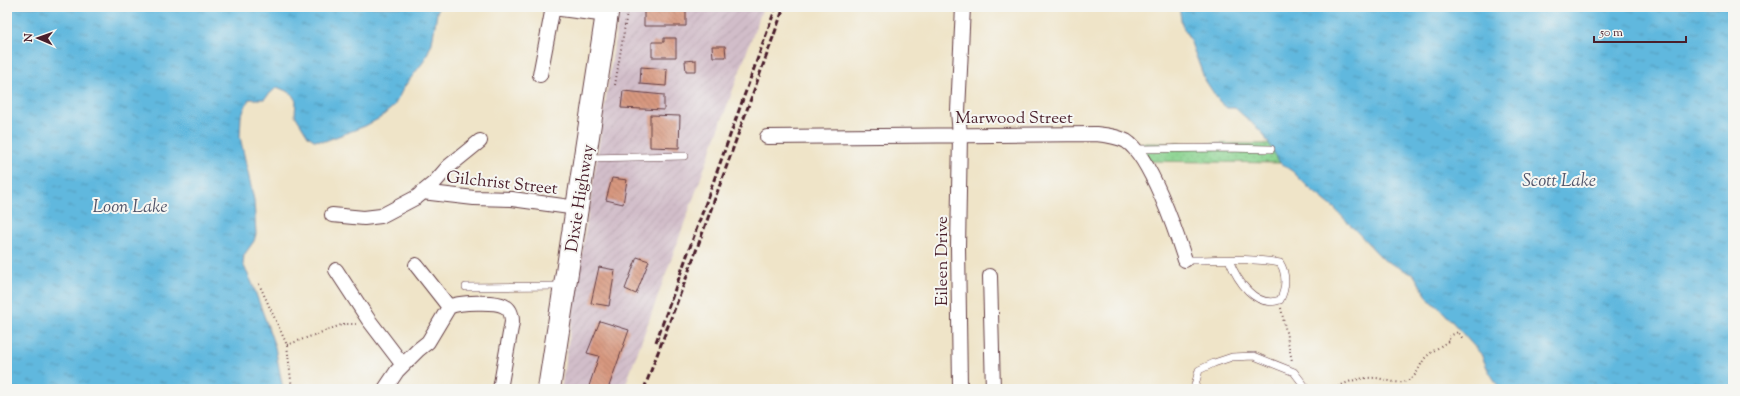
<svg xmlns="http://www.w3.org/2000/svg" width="1740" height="396" font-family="'Sorts Mill Goudy',serif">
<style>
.industrial{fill:url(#industrial-furrows)}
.grass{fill:url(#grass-dots);stroke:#6a795d}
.water{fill:url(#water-ripples);stroke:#566c84}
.building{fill:url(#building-back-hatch)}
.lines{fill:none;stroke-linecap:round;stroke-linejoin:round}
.lane-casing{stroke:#633d43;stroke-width:8}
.street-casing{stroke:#633d43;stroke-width:16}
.primary-casing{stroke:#633d43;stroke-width:24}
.path{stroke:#633d43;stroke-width:2;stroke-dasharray:1 3;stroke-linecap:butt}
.lane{stroke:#fff;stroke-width:7}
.street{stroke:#fff;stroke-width:14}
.primary{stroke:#fff;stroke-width:22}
.rail{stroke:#4a1f2b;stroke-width:3;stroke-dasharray:6 3;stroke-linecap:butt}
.labels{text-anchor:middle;stroke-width:4;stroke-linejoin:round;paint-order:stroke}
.street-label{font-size:17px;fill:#4a1f2b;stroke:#f6f6f2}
.water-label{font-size:18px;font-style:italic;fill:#52556a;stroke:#f6f6f2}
</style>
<defs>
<pattern id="industrial-furrows" width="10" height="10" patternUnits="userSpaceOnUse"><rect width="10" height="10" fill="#d1bdc9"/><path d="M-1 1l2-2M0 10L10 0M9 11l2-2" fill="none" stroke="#b5a2ad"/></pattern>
<pattern id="grass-dots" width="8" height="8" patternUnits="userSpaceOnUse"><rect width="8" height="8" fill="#89d38f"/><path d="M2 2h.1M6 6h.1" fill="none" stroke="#78b57c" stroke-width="1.8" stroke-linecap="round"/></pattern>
<pattern id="water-ripples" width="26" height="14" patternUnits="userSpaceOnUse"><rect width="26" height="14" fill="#61b8de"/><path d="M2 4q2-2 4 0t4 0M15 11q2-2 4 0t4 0" fill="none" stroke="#5295b4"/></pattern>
<pattern id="building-back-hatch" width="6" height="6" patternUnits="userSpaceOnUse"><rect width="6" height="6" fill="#d7977f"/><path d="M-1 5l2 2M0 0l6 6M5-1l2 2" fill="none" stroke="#b07b68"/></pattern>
</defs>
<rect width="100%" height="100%" fill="#f6f6f2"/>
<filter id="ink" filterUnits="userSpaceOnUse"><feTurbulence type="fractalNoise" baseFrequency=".025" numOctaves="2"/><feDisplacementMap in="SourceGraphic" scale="8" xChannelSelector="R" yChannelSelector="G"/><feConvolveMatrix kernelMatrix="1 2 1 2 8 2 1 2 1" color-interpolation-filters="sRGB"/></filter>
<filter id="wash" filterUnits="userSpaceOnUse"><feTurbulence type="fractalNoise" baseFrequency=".012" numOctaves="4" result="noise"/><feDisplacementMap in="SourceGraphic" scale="16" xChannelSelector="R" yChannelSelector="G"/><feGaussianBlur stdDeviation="0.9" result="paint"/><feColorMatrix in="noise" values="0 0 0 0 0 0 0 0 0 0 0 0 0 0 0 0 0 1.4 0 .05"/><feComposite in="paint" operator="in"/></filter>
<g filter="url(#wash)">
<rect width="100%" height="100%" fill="#efe4c8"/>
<path class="industrial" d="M620 7H763L624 389H561Z"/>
<path class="grass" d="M1132 143 1269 144 1280 163 1145 161Z"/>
<path class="water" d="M7 7H438L432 43 424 61 404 87 394 106 380 118 365 126 325 141 314 140 308 136 295 115 296 101 291 93 277 87 264 99H249L241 116 240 137 254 200 256 234 254 241 244 255 243 264 252 283 267 324 275 347 283 389H7Z
M1179 7H1733V389H1500L1488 370 1481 354 1439 307 1432 303 1428 298 1414 275 1384 260 1334 208 1308 187 1292 171 1280 163 1262 132 1235 108H1227L1219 101 1205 80 1190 40 1182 25Z"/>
<g id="blocks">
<path class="building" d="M644 10H686V26H644Z
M664 38H676V57H652V42H664Z
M712 46H725L726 57H713Z
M696 60V71H686L685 61Z
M641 67 667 69 666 86 640 84Z
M623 91 664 95V110L621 108Z
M650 115 680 116 679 148 650 147Z
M612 178 627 180 623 204 606 200Z
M637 257 649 261 636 294 625 289Z
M599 267 615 270 609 306 591 303Z
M600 321 629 330 608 389H588L599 356 587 353Z"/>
</g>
</g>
<g filter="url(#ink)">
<use href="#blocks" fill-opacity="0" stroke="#633d43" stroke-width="1"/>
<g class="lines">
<g class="lane-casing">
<path id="lane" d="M1134 149 1225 148 1271 149
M587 158 685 156
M1185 260C1216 260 1250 257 1280 263 1287 274 1286 289 1280 300 1255 309 1237 280 1229 260
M466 287 563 286
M1194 389 1199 370 1214 363 1232 357 1254 356 1294 372 1307 389"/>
</g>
<g class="street-casing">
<path id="street" d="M553 8 607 15
M540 75 553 7
M767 137 1096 134C1105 135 1117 136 1126 141 1150 156 1176 232 1185 260
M422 192 474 198 512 199 577 208
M332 215 364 218 381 216 417 197 434 183 448 167 480 141
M416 265 449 307
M336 270 368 319 403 365
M990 276 993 389
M449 307C458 302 496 301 504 306 511 309 512 316 512 322L500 389
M960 386 958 247 960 135 958 111 963 7
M385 389 397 371 418 350 428 342 449 307"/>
</g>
<g class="primary-casing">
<path id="primary" d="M549 389 608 7"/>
</g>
<path class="path" d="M615 85 628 7
M259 284 287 345 292 389
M1281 308 1292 361
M287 345 344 324H356
M1335 389C1347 381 1361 377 1376 378 1385 379 1397 385 1406 381 1418 377 1418 367 1425 358 1432 351 1441 346 1450 340L1448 337 1458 332 1463 339"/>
<use href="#lane" class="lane"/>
<use href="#street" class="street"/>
<use href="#primary" class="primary"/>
<path class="rail" d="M656 342 776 7
M644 389 687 276 784 7"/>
</g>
</g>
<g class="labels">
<g class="street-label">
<text x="1014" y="123">Marwood Street</text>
<text transform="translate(502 182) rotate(6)" y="6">Gilchrist Street</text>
<text transform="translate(579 198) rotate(-81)" y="6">Dixie Highway</text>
<text transform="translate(941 261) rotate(-90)" y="6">Eileen Drive</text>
</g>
<g class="water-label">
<text x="1559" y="186">Scott Lake</text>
<text x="130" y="212">Loon Lake</text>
</g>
</g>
<rect width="1740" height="396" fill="none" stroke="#f6f6f2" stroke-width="24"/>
<g transform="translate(38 38) rotate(272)" stroke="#f6f6f2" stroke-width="3" paint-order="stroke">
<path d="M0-3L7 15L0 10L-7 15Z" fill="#4a1f2b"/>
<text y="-6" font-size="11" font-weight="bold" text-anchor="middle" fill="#4a1f2b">N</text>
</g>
<path d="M1594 36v6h92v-6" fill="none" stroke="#4a1f2b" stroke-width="2"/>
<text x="1600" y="36" font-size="12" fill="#4a1f2b" stroke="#f6f6f2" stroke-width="3" paint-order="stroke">50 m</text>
</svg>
